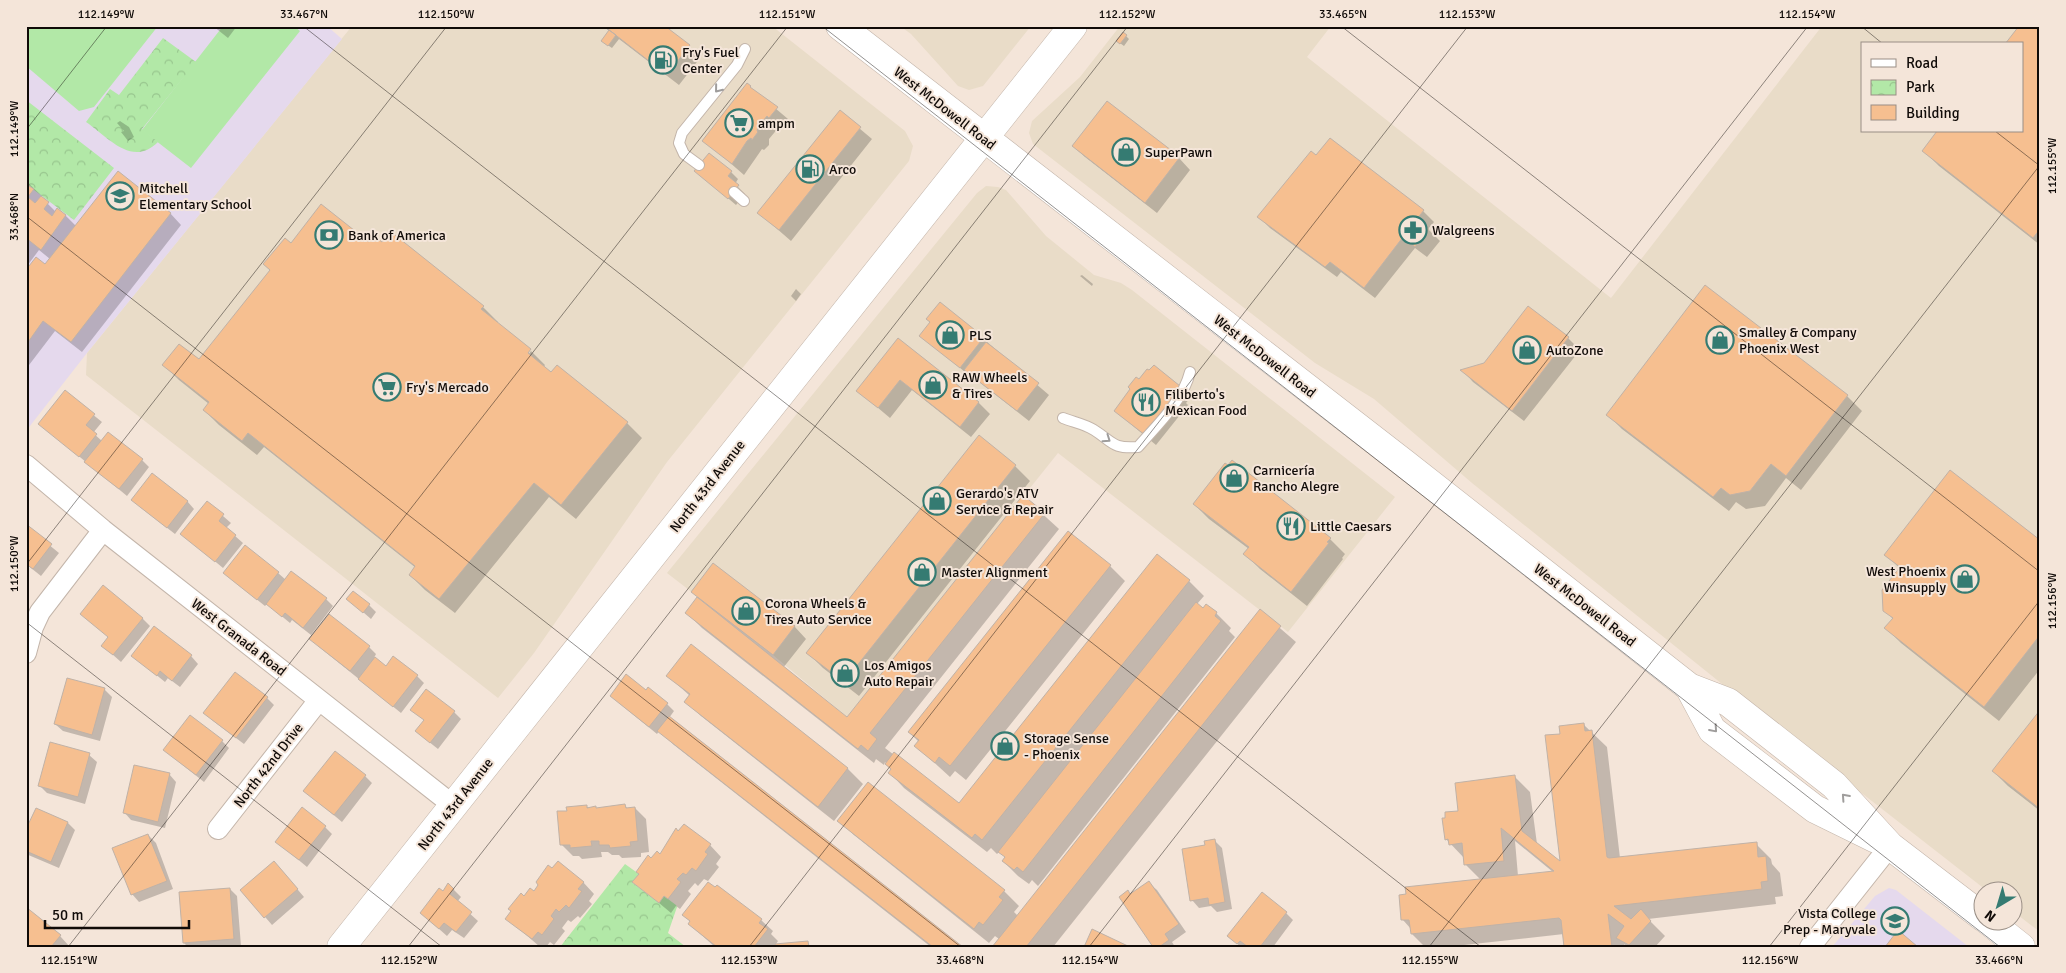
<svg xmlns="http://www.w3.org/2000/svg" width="2066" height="973" font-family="Signika,sans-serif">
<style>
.commercial{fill:#e9dcc8;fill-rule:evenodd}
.education{fill:#e5d9ed}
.grass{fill:#b2e8a7}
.park{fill:url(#park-crowns)}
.shadow{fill:#0003;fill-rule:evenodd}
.building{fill:#f6bf90;stroke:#c0b2a7}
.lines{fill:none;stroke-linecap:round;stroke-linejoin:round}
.lane-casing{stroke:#c3b5aa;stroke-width:12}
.street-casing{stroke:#c3b5aa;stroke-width:22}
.secondary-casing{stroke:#c3b5aa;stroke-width:29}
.primary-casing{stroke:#c3b5aa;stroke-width:29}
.lane{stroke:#fff;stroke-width:10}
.street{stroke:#fff;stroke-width:20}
.secondary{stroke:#fff;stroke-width:28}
.primary{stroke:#fff;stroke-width:28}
.oneway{stroke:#9f9d9c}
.ticks{fill:none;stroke:#100b08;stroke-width:1;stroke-opacity:0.45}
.labels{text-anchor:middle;stroke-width:4;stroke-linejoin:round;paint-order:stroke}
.poi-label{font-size:14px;fill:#100b08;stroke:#f4e5d9;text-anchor:start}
.street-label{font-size:14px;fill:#100b08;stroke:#f4e5d9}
.neatline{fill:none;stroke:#100b08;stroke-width:2}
.ticks-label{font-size:12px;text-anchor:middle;fill:#100b08}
</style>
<defs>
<pattern id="park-crowns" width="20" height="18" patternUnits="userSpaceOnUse" patternTransform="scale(1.25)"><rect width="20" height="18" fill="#b2e8a7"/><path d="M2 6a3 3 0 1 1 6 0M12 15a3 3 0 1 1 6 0" fill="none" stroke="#98c68e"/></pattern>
</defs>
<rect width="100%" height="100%" fill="#f4e5d9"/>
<path class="commercial" d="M352 26H772L905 131 913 146 909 161 667 462 534 653 498 698 86 375 87 353Z
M900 26H1031L983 86 969 90 958 86 911 34Z
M1120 26H1331L1307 57 1611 298 1822 26H2040V932L2014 912V890H1986L1732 692 1472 483 1374 399 1315 363 1033 144 1029 133 1032 121 1080 77ZM1862 44H2022V131H1862Z
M986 186 998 187 1006 190 1046 236 1094 275 1121 283 1132 290 1395 497 1288 632 1058 453 847 717 773 655 667 573 977 193Z"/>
<path class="education" d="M26 26H327L342 39 87 353 26 431Z
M1889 888 1896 890 1969 947H1832L1875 896Z"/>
<path class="grass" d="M26 26H158L94 107 79 111 26 66Z
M223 26H294L300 31 191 168 142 130Z"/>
<path class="park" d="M163 38 196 62 142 129 158 142C132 168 108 137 86 122L110 89 119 95Z
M26 100 114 168 74 220 26 184Z
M625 864 639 874 633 883 659 903 664 896 676 905 677 907 668 933 686 947H560Z"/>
<path class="shadow" d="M213 26H237L228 38Z
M603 26H663L700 58 679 85 619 39 612 48 606 44 609 31Z
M2040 26V245L1939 166 1924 151 2022 131V44Z
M1126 36 1129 39 1124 46 1117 41Z
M750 87 788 119 781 128 779 127 769 139V145L764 150 762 149 744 175 704 140Z
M1107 102 1179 158 1190 170 1157 213 1085 157 1073 146Z
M840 112 872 139 791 241 759 213Z
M120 121 129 127 134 137 128 141 125 137 121 132 124 131 117 123Z
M696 171 731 172 738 179 735 184 745 194 736 205Z
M26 181 42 196 41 197 56 212 65 215 76 226 170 213 181 225 82 352 55 331 26 369ZM39 250 50 259 45 266 29 268 27 266Z
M1423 211 1434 222 1428 229 1440 241 1427 257 1415 248 1375 298 1341 272 1337 277 1270 228 1259 217Z
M291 244H369L483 307 498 322 497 323 529 350 525 359 531 351 545 365 543 368 551 374 627 423 642 438 576 519 549 497 455 613 425 590 410 575 416 568 264 447 257 455 219 425 204 410 209 404 179 380 164 365 199 361Z
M1082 275 1093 284 1092 286 1080 276Z
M796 289 801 294 796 301 791 296Z
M1529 308 1568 338 1580 350 1524 421 1473 382 1463 371 1485 364Z
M921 335H979L1049 395 1029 421 973 377 972 378Z
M898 339 978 402 990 414 971 437 912 390 890 418 858 391Z
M1179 387 1190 398 1186 403 1188 405 1156 445 1115 411Z
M65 392 102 422 93 433 102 441 142 460 149 467 127 496 40 424Z
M1847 396 1862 411 1801 490 1786 478 1765 506 1746 509 1736 502 1729 511 1622 429 1607 414Z
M1015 466 1030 481 859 696 823 668 808 653Z
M1024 497 1059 529 885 748 959 805 1189 581 1204 596 1197 604 1203 610 1206 605 1216 613 1231 628 1229 631 1235 637 1038 886 1032 880 1029 884 1018 876 1003 861 1006 858 1000 851 997 854 991 848 987 852 904 788 890 773 892 769 885 762 884 765 876 759 874 763 702 628 687 613 698 597 713 565 795 627 806 639 783 668 847 719Z
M187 501 194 509 175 534 140 507Z
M207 502 231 523 226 528 243 543 223 568 182 534Z
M1194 504 1330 539 1345 554 1342 558 1343 559 1307 606 1260 569 1245 554 1249 549 1209 519Z
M26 526 59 553 41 576 26 564Z
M1068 533 1110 566 1125 581 966 780 955 771 950 777 916 746 919 742 909 732Z
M2040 542V669L1999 721 1901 643 1886 628 1893 619 1885 610 1900 569 1886 554Z
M278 573 286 580 326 599 333 606 311 635 292 620 290 623 267 604 265 606 232 580Z
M348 599 369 605 376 612 371 619Z
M1260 611 1296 642 1053 947H993L999 939 995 936 989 943 854 835 839 821 868 783 1004 891 1019 906 1014 912 1018 916Z
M142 618 150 626 121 662 103 646 109 638Z
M318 646 369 647 376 654 374 658 386 667 417 676 424 683 401 713Z
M692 646 848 769 863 784 834 821 701 716 686 701 690 696 668 676Z
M133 656H191L198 664 180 687 168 678 165 682Z
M104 689 112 697 100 741 63 731 55 724Z
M646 692 667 704 674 711 669 718 961 947H931L674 745 659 731 657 734 619 703Z
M267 698 274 705 244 744 212 720Z
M412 709 454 712 461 719 438 749 424 738 425 721Z
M2040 712V811L2008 786 1993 771Z
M1584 725 1607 747 1620 858 1756 844 1771 859 1772 864 1780 873 1783 896 1775 897 1776 904 1648 919 1665 936 1655 947H1627L1624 944 1625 947H1565L1564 934 1446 947H1425L1412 934 1411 929 1403 920 1481 880 1466 865 1465 859 1446 839 1460 812 1515 777 1530 792 1537 844 1561 864V735ZM1515 841 1553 872 1518 876Z
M222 741 229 748 204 782 164 750Z
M89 755 97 762 85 804 47 793 40 786Z
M169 774 176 782 165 828 131 820 124 812Z
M365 776 372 783 342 822 305 791Z
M624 805 628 809 635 808 646 819 649 852 641 853V857L622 858 619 855H612L608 852H601L602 857 582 859 579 856H573L562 845 568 812 586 806 589 808 597 809Z
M68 823 75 830 59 868 26 854V832Z
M325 827 332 834 307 867 277 842Z
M679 832 710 845 721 857 716 864 719 867 708 881 704 879 698 886 695 883 688 891 691 894 680 909 676 906 671 913 634 882 651 860 660 855Z
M148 835 156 843 173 889 139 902 132 894Z
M1215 841 1222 848 1232 909 1217 912 1211 906 1199 908 1192 900Z
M281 870 304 897 272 925 242 890Z
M583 882 594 894 589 901 592 904 580 918 578 916 571 922 568 920 562 928 565 931 554 945 550 942 546 947H540L507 918 524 897 534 893Z
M1149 883 1157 890 1186 932 1172 942 1175 947H1155L1131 895Z
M717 886 761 920 773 931 771 934 778 941 774 947H715L689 924 691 922 684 915Z
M230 889 237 896 241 946 188 947 184 943Z
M453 889 461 897 457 902 478 921 464 938 452 930 447 936 421 913 443 892Z
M1286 913 1293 920 1273 947H1241L1236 943Z
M60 936 70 947H26Z"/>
<path class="building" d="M604 26H665L690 45 667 75Z
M2019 26H2040V229L2033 238 1922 151 1937 131H2022V44H2005Z
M609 30 616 35 608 46 601 41Z
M1123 32 1127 35 1120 44 1116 41Z
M747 83 751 86 750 87 778 107 769 118 767 116 758 127 757 131 758 132 752 140 751 138 747 141 732 164 702 141Z
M1107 101 1180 157 1145 203 1072 146Z
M840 110 861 127 779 230 757 213Z
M1330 138 1424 210 1417 219 1429 229 1415 247 1403 237 1364 288 1330 262 1325 267 1257 217 1311 151 1316 155Z
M709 153 732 171 728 176 739 185 728 199 694 171Z
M118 171 171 213 71 342 43 321 26 345V264L29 266 36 257 45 264Z
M26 184 34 189 28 197 35 203 41 196 49 202 44 209 52 216 57 208 66 215 41 250 26 238Z
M321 204 369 242 374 236 382 242 390 231 484 306 481 309 531 349 528 353 551 372 557 365 628 422 561 505 534 483 439 599 409 575 415 566 248 433 242 441 203 410 209 402 162 365 179 344 199 359 270 270 263 264 285 238 291 243Z
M1705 285 1848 395 1786 476 1771 464 1750 491 1730 495 1721 488 1713 497 1606 415Z
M940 302 980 334 977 338 981 341 960 368 919 336 930 322 926 319Z
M1528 306 1569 337 1512 411 1460 370 1484 363Z
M898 338 979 402 960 427 900 380 878 408 856 391Z
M986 342 1039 383 1017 411 964 370Z
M1154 365 1180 386 1176 391 1178 393 1145 435 1114 411 1130 389 1128 387 1136 377 1139 379 1147 369 1149 370Z
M65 390 95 414 86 425 97 434 79 457 38 424Z
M108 432 143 459 119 489 84 462Z
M979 435 1016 465 844 682 806 653Z
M1232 460 1331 538 1327 542 1329 543 1291 592 1243 554 1249 547 1193 504 1225 463 1228 465Z
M1950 470 2040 540V635L1984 707 1884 628 1893 618 1883 611 1882 590 1900 567 1884 555Z
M152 473 188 501 167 528 131 500Z
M1023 495 1045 513 870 733 877 739 868 751 861 745 858 749 685 613 697 597 847 717Z
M207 501 224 514 219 521 236 535 215 562 180 534Z
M26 524 52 544 33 569 26 564Z
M1068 531 1111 565 950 766 939 757 935 763 914 746 919 740 908 732Z
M245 545 279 572 257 600 223 573Z
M1157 554 1190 580 982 840 975 834 972 838 888 773 891 769 885 764 894 752 959 803Z
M713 563 795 626 773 655 691 592Z
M291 571 327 598 303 628 285 613 282 617 266 604Z
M103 585 143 618 113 655 101 646 108 637 80 614Z
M353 591 370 604 363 613 346 599Z
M1196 602 1203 608 1206 604 1217 612 1215 616 1221 621 1023 872 1017 867 1014 870 1002 861 1005 857 998 852Z
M1260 609 1281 626 1026 947H992Z
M329 614 370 646 350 671 309 639Z
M154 626 192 655 172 681 160 671 157 676 131 656Z
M691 644 848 768 818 807 684 702 690 694 666 676Z
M393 656 418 675 393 707 358 679 375 657 386 666Z
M235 672 268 697 236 738 203 713Z
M626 674 646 690 648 687 668 703 649 727 610 696Z
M67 678 105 688 92 735 54 724Z
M426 689 455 711 430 743 415 731 424 720 410 710Z
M2040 710V809L1992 771Z
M190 715 223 740 196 775 163 750Z
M669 716 963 947H933L657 731Z
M1584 723 1585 731 1592 730 1607 857 1609 858 1757 842 1758 857 1766 856 1768 881 1761 882 1762 889 1614 906 1631 919 1641 909 1651 921 1629 945 1616 938 1624 926 1608 914 1612 947H1564L1561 920 1559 918 1411 934 1409 920H1401L1399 895 1406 894 1405 887 1554 871 1501 828 1504 861 1464 865 1462 843 1449 845 1448 839 1445 840 1442 818H1445V812L1458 811 1455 783 1515 775 1522 831 1560 861 1545 735 1560 734 1559 726Z
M50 742 90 753 78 797 38 786Z
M335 751 366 775 334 815 303 791Z
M134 765 170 773 158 822 123 813Z
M868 782 1005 890 999 897 1003 900 983 925 979 922 974 929 837 821Z
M625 804 626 808 635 807 638 841 630 842 631 846 610 848 609 845H599V841H591L592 846 570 848V845H560L557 811H567L566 807 587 805V808L596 806V808Z
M302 807 326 826 299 860 275 842Z
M36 808 68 822 51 862 26 851V829Z
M684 824 711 844 705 852 708 854 696 871 692 868 686 875 683 873 677 879 681 882 668 899 664 896 659 903 632 882 639 874 636 872 648 855 651 858 657 851 660 854 676 828 678 831Z
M148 834 167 881 131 895 112 848Z
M1215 839 1225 902 1209 905 1208 898 1190 901 1182 849 1205 845 1204 841Z
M274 861 298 889 264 918 240 890Z
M558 861 584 882 578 889 582 891 569 908 566 905 559 912 556 909 551 916 554 919 542 935 538 932 532 939 505 919 511 911 508 909 521 893 524 896 530 888 534 891 538 885 536 882 548 865 552 868Z
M1149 881 1179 924 1165 934 1169 940 1159 947H1153L1119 897 1128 890 1130 894Z
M708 882 715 887 717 885 762 919 759 923 768 929 754 947H717L688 924 690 921 682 915Z
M448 883 454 889 450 894 472 912 456 932 444 923 439 929 420 913 439 888 443 891Z
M230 888 234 939 183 943 179 892Z
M1262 892 1287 912 1260 947H1248L1240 941 1237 944 1227 936Z
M26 907 61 935 51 947H26Z
M1092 929 1130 947H1084Z
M1898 930 1918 947H1885Z
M808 941 809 947H775V944Z"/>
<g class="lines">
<g class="lane-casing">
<path id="lane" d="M699 165 684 154 679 143 682 133 737 65 745 49
M734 192 744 201
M1063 418C1073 422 1085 424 1094 430 1113 442 1112 449 1138 447 1157 425 1183 401 1190 372"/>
</g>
<g class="street-casing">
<path id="street" d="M26 465 103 530 454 806
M26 653 33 627 40 612 103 530
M218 829 319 700
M1810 947 1890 846"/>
</g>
<g class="secondary-casing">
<path id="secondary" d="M341 947 1073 26"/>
</g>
<g class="primary-casing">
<path id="primary" d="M840 26 1404 463 1689 687 1728 702 1834 785 1890 846 1984 918
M1689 687 1712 730 1815 809 1876 839
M1987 920 2021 947"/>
</g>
<use href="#lane" class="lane"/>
<use href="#street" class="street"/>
<use href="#secondary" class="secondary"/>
<use href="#primary" class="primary"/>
</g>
<defs><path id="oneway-chevron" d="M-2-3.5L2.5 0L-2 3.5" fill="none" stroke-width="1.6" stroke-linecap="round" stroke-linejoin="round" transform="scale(1.25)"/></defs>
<g class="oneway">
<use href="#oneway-chevron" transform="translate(718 89) rotate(129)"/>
<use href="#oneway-chevron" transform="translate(1107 439) rotate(35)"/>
<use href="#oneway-chevron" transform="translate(1714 729) rotate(49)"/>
<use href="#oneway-chevron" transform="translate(1845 797) rotate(-132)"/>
</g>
<path class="ticks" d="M303 26 1481 947M822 26 2000 947M1341 26 2040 572M1861 26 1883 44M26 130 107 26M1995 131 2040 166M26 216 961 947M26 565 447 26M26 622 442 947M68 947 788 26M408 947 1128 26M749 947 1468 26M1089 947 1808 26M1429 947 2040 165M1769 947 2040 600"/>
<defs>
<g id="fuel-ring" transform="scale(1.4375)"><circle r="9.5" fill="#f4e5d9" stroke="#357b72" stroke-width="1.5"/><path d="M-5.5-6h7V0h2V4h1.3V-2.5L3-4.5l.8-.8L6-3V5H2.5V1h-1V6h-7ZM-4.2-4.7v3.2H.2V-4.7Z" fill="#357b72"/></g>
<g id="supermarket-ring" transform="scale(1.4375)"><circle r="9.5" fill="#f4e5d9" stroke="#357b72" stroke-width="1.5"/><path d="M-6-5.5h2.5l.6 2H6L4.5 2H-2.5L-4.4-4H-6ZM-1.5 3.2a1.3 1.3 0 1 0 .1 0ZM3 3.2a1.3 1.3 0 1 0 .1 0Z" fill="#357b72"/></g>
<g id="shop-ring" transform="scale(1.4375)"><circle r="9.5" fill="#f4e5d9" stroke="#357b72" stroke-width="1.5"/><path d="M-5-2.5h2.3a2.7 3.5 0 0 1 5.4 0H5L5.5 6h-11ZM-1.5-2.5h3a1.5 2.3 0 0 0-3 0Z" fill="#357b72"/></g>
<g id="school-ring" transform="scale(1.4375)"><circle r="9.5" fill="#f4e5d9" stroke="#357b72" stroke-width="1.5"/><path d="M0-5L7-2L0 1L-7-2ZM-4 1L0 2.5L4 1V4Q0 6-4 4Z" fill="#357b72"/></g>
<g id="pharmacy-ring" transform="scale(1.4375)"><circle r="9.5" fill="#f4e5d9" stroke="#357b72" stroke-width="1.5"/><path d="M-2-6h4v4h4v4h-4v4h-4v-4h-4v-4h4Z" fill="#357b72"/></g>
<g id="bank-ring" transform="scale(1.4375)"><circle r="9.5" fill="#f4e5d9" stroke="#357b72" stroke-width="1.5"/><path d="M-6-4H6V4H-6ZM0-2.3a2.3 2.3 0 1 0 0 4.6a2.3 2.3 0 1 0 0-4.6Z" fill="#357b72"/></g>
<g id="restaurant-ring" transform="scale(1.4375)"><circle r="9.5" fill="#f4e5d9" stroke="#357b72" stroke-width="1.5"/><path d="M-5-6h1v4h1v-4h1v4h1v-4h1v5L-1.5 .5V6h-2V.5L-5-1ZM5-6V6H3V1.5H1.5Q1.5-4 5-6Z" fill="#357b72"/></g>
</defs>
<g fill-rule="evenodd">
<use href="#fuel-ring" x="663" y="60"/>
<use href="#supermarket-ring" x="739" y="123"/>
<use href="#shop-ring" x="1126" y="152"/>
<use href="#fuel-ring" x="810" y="169"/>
<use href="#school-ring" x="120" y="196"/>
<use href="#pharmacy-ring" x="1413" y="230"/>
<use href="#bank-ring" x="329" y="235"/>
<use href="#shop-ring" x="950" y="335"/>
<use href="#shop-ring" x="1720" y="340"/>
<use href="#shop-ring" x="1527" y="350"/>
<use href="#shop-ring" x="933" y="385"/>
<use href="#supermarket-ring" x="387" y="387"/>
<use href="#restaurant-ring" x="1146" y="402"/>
<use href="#shop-ring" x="1234" y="478"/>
<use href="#shop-ring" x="937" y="501"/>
<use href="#restaurant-ring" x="1291" y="526"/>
<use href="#shop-ring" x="922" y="572"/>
<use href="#shop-ring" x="1965" y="579"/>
<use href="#shop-ring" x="746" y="611"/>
<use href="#shop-ring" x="845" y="673"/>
<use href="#shop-ring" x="1005" y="746"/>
<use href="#school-ring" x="1895" y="921"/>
</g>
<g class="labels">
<g class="poi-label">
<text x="682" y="57">Fry's Fuel<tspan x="682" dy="16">Center</tspan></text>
<text x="758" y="128">ampm</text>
<text x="1145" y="157">SuperPawn</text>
<text x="829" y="174">Arco</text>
<text x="139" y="193">Mitchell<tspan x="139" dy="16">Elementary School</tspan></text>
<text x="1432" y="235">Walgreens</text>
<text x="348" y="240">Bank of America</text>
<text x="1739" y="337">Smalley &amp; Company<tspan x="1739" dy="16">Phoenix West</tspan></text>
<text x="969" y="340">PLS</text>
<text x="1546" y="355">AutoZone</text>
<text x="952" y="382">RAW Wheels<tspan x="952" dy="16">&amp; Tires</tspan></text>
<text x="406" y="392">Fry's Mercado</text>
<text x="1165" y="399">Filiberto's<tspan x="1165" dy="16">Mexican Food</tspan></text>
<text x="1253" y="475">Carnicería<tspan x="1253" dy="16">Rancho Alegre</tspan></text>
<text x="956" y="498">Gerardo's ATV<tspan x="956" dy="16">Service &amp; Repair</tspan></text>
<text x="1310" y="531">Little Caesars</text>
<text x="1946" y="576" text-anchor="end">West Phoenix<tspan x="1946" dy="16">Winsupply</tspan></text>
<text x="941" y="577">Master Alignment</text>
<text x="765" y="608">Corona Wheels &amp;<tspan x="765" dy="16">Tires Auto Service</tspan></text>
<text x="864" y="670">Los Amigos<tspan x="864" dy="16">Auto Repair</tspan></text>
<text x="1024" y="743">Storage Sense<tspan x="1024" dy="16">- Phoenix</tspan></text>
<text x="1876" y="918" text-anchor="end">Vista College<tspan x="1876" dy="16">Prep - Maryvale</tspan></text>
</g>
<g class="street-label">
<text transform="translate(945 108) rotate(38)" y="5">West McDowell Road</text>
<text transform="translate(1265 356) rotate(38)" y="5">West McDowell Road</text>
<text transform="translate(707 486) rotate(-52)" y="5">North 43rd Avenue</text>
<text transform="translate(1585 605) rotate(38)" y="5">West McDowell Road</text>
<text transform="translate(239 637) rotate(38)" y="5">West Granada Road</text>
<text transform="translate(268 765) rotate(-52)" y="5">North 42nd Drive</text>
<text transform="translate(455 804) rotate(-52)" y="5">North 43rd Avenue</text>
</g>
</g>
<rect width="2066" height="973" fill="none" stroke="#f4e5d9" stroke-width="55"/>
<rect x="1861" y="42" width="162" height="90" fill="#f4e5d9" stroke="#998e85"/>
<rect x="1871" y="59" width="25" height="8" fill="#ffffff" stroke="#998e85"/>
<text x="1906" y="68" font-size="15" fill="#100b08">Road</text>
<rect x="1871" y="80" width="25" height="15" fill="url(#park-crowns)" stroke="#998e85"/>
<text x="1906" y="92" font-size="15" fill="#100b08">Park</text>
<rect x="1871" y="105" width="25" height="15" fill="#f6bf90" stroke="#998e85"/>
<text x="1906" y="118" font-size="15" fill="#100b08">Building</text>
<g transform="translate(1998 906) rotate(218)"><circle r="24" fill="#f4e5d9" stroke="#998e85"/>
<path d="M0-4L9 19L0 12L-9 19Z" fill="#357b72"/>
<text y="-8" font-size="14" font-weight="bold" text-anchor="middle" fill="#100b08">N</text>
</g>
<path d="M45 920v8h144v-8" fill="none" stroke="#100b08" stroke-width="2.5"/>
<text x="52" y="920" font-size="15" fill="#100b08" stroke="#f4e5d9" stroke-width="4" paint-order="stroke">50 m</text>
<rect x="28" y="28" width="2010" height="918" class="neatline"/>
<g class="ticks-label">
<text x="106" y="18">112.149°W</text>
<text x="304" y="18">33.467°N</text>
<text x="446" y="18">112.150°W</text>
<text x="787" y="18">112.151°W</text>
<text x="1127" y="18">112.152°W</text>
<text x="1343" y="18">33.465°N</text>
<text x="1467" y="18">112.153°W</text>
<text x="1807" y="18">112.154°W</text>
<text transform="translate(14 129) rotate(-90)" y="4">112.149°W</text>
<text transform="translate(2052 166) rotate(-90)" y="4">112.155°W</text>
<text transform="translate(14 217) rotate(-90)" y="4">33.468°N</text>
<text transform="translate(14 564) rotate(-90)" y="4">112.150°W</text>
<text transform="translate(2052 601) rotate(-90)" y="4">112.156°W</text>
<text x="69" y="964">112.151°W</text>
<text x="409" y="964">112.152°W</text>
<text x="749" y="964">112.153°W</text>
<text x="960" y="964">33.468°N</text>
<text x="1090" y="964">112.154°W</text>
<text x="1430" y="964">112.155°W</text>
<text x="1770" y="964">112.156°W</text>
<text x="1999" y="964">33.466°N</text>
</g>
</svg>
